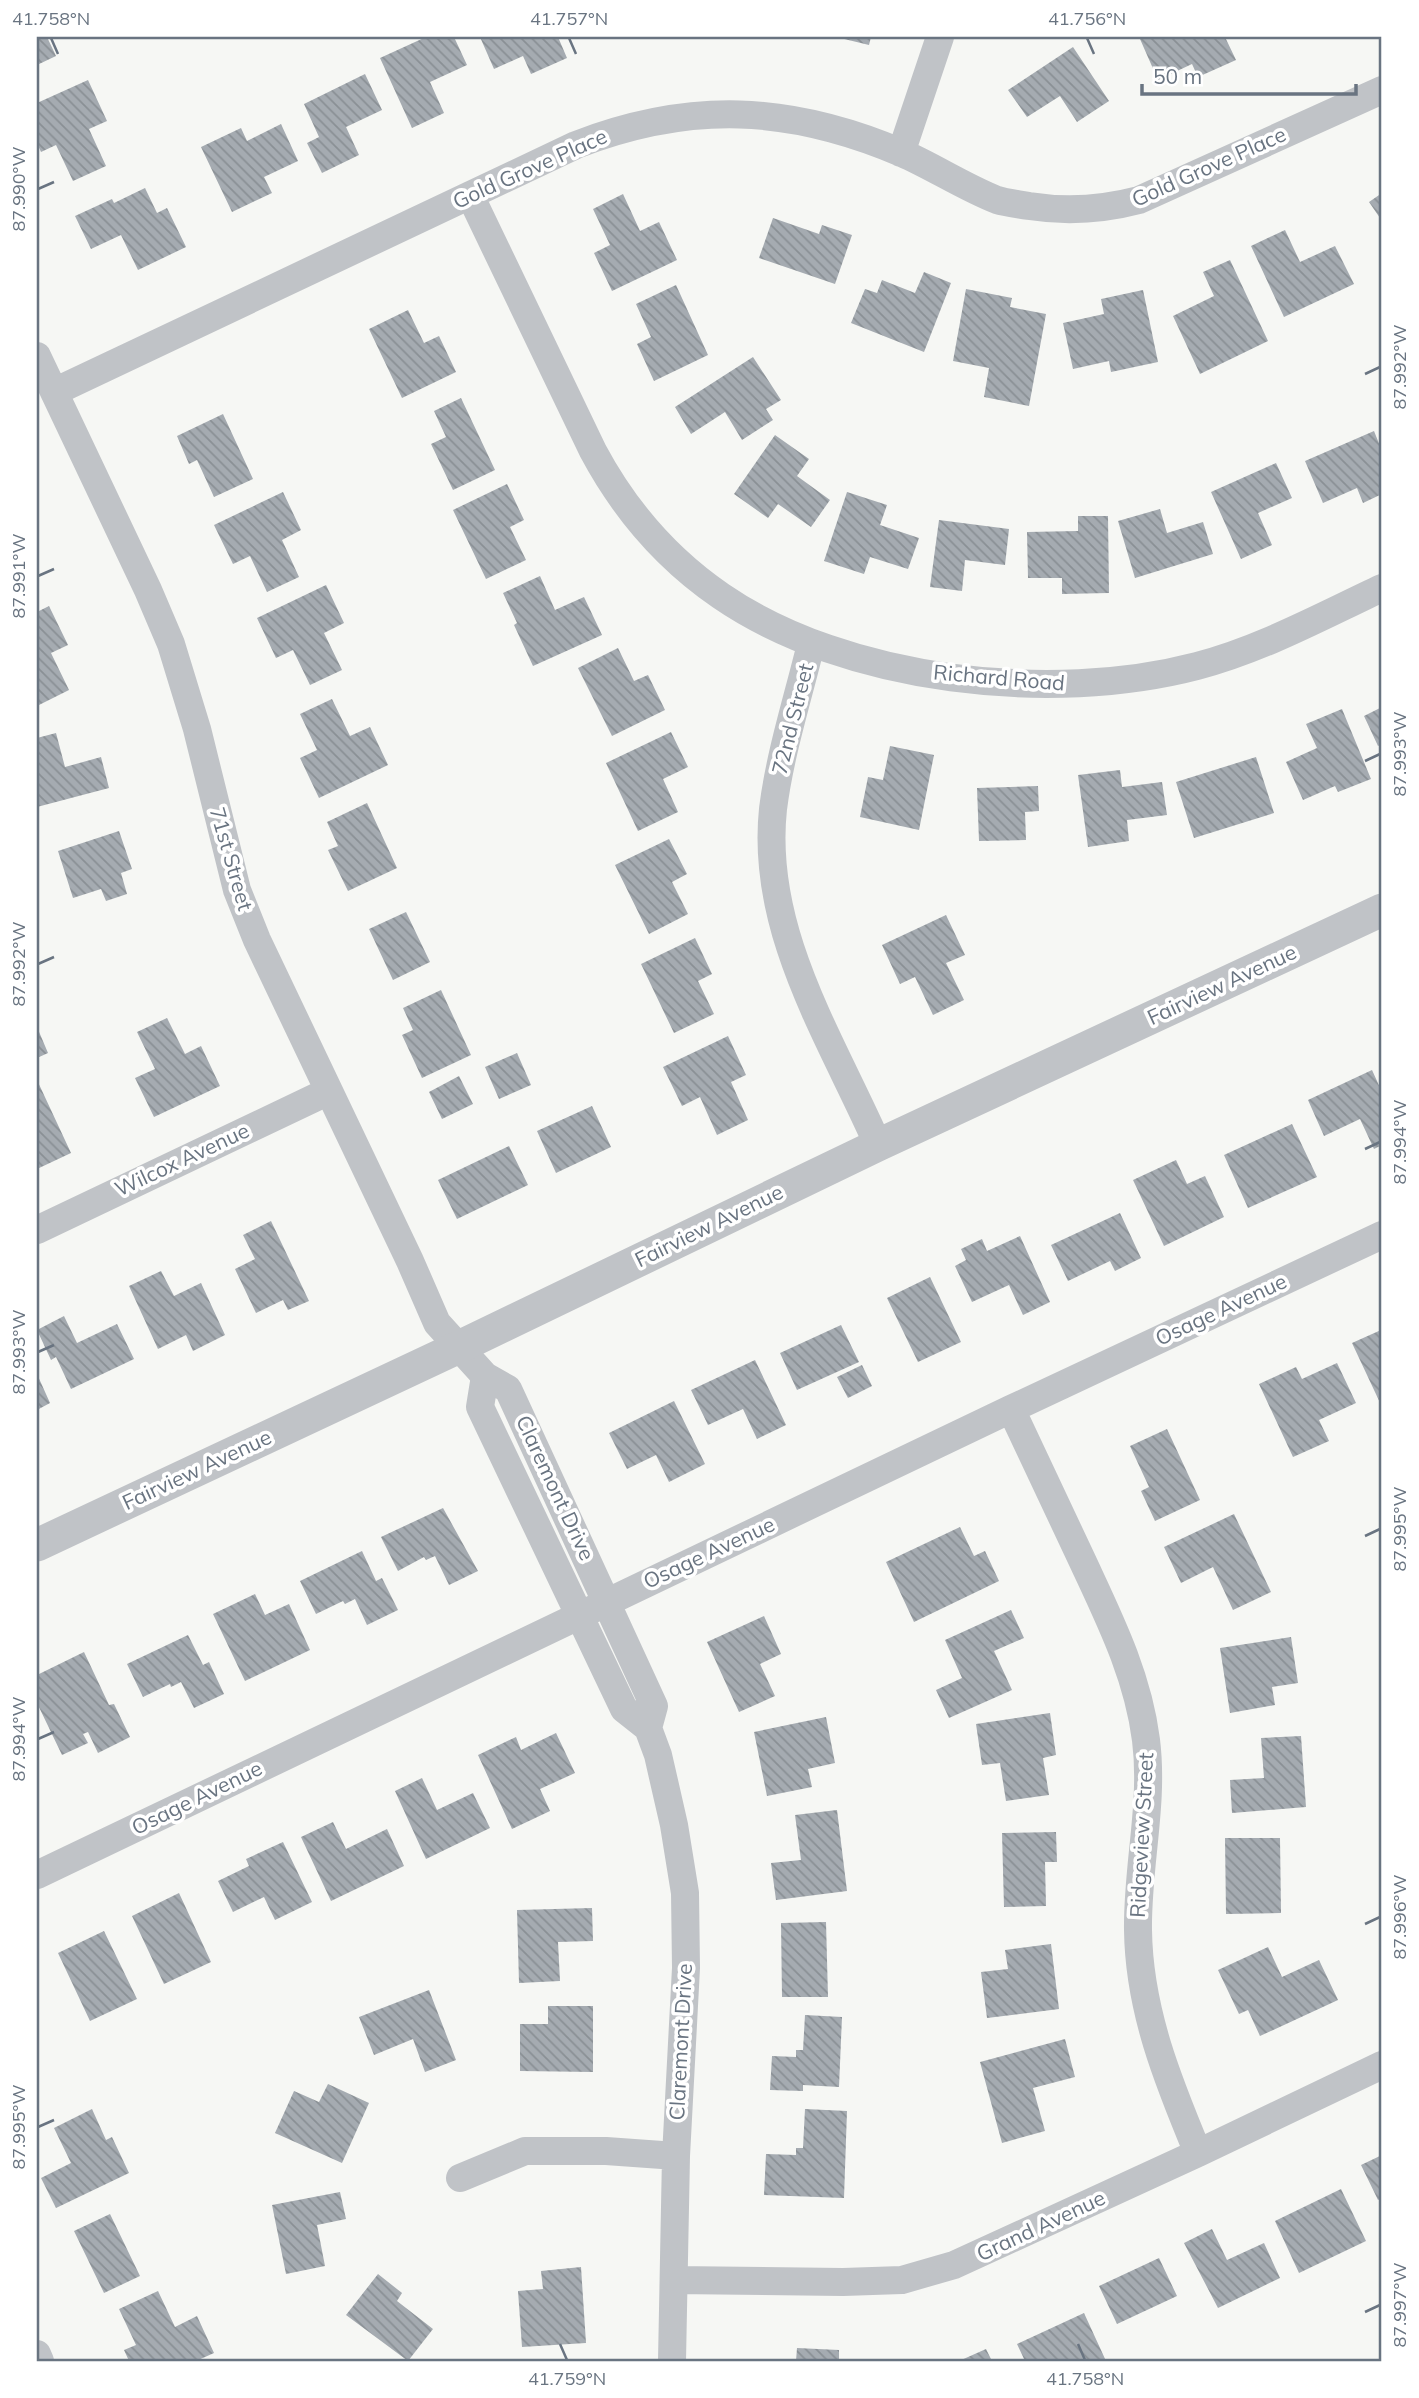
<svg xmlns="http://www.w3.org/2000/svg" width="1419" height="2398" font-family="Mulish,sans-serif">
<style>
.building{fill:url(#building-back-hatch)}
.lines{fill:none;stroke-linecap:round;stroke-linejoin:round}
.minor{stroke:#c0c3c7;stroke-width:28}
.tertiary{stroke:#c0c3c7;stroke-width:33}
.ticks{fill:none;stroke:#697481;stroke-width:2.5}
.labels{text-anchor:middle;stroke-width:7;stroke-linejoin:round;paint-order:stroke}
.street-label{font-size:21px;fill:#697481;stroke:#fff}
.neatline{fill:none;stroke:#697481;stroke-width:2.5}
.ticks-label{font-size:18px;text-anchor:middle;fill:#697481}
</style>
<defs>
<pattern id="building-back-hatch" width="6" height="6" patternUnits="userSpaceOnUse" patternTransform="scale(1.75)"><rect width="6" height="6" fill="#a5abb1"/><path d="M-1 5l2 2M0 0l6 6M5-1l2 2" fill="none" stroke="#8a9095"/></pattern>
</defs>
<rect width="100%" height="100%" fill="#f6f7f4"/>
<path class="building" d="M37 37H47L56 56 37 65Z
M426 37H454L467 65 430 82 444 113 412 128 380 58Z
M480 37H558L567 58 531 74 523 56 494 69Z
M836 37H871L869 45Z
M1143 37H1225L1236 60 1198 77 1192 64 1158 80 1140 39Z
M1073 47 1109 101 1077 122 1060 96 1027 117 1008 90Z
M365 74 382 110 346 127 359 155 322 173 307 143 319 137 304 104Z
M88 80 107 121 89 129 106 166 73 181 56 145 41 152 37 143V103Z
M281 124 298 161 264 177 272 193 232 212 201 147 241 128 247 141Z
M145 188 157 213 167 208 186 247 138 270 121 235 91 249 75 216 112 199 114 203Z
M1382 193V221L1369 202Z
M623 194 640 231 659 222 677 260 612 291 594 253 610 245 593 209Z
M773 218 819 234 822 225 852 235 835 284 759 258Z
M1285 230 1300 262 1335 246 1354 284 1284 317 1251 246Z
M1230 260 1268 341 1200 374 1173 316 1214 296 1203 272Z
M924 272 951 283 924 352 851 323 865 289 877 293 882 280 915 293Z
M676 285 708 355 654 381 637 344 651 337 636 304Z
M966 289 1012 298 1010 307 1046 314 1029 406 984 397 989 368 953 361Z
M1143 290 1158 362 1111 372 1109 361 1073 369 1063 323 1104 314 1101 299Z
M408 310 424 343 439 336 456 372 402 398 369 329Z
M753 357 781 400 766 409 773 420 742 440 725 412 691 434 675 407Z
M461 398 495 470 453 490 431 444 446 437 434 411Z
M223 414 253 479 214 497 197 460 189 464 177 436Z
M1374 431 1382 451V494L1363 503 1357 488 1323 503 1305 461Z
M775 435 809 459 797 476 830 500 811 527 778 504 768 518 734 494Z
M1276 463 1292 498 1258 513 1272 545 1241 559 1211 492Z
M507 484 524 520 510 527 526 560 486 579 453 510Z
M283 492 301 530 282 540 299 577 267 592 250 556 233 564 214 525Z
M847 492 887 505 880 525 919 538 908 569 870 557 864 574 824 561Z
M1160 509 1167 533 1203 522 1213 554 1135 578 1118 521Z
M1078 516H1108L1109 593 1062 594V578H1028L1027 532 1078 531Z
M939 520 1009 529 1005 565 965 560 962 591 930 587Z
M540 576 555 610 584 597 602 635 533 666 514 625 517 623 503 593Z
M326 585 344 623 324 633 342 670 310 685 293 650 276 658 257 618Z
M49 606 68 645 51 653 69 690 37 706V612Z
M618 648 634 681 648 675 665 710 612 736 578 668Z
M332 699 350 736 370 727 388 765 319 798 300 758 317 750 300 714Z
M1382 707V744L1378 746 1364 716Z
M1342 709 1371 779 1338 792 1335 786 1303 800 1286 762 1317 748 1306 724Z
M671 732 688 767 663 779 678 812 638 831 606 763Z
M56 733 65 767 101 757 109 788 37 807V738Z
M890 746 934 755 919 830 860 817 868 777 883 780Z
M1256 757 1274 813 1194 838 1176 782Z
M1120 770 1122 787 1162 782 1167 815 1127 820 1129 841 1088 847 1078 775Z
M1038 786 1039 811 1025 812 1026 840 979 841 977 788Z
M367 803 397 868 348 891 328 850 338 846 327 822Z
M119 831 132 869 121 873 127 894 106 901 101 889 73 898 58 851Z
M669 839 687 874 672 882 688 914 649 934 615 865Z
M406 912 430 962 393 980 369 929Z
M946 915 965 955 946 963 964 1000 933 1015 915 977 900 984 882 945Z
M695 938 712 974 698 981 714 1014 674 1033 641 964Z
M441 990 471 1055 422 1078 402 1035 413 1030 403 1008Z
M167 1018 185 1054 201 1046 220 1086 154 1117 135 1078 155 1069 137 1032Z
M37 1027 48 1053 37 1058Z
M728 1036 746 1075 731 1082 748 1120 717 1135 700 1097 682 1106 663 1067Z
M517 1053 531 1085 499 1099 485 1067Z
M1372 1070 1382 1092V1145L1374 1149 1360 1119 1324 1136 1308 1100Z
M459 1076 473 1104 442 1119 429 1092Z
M37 1080 71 1153 37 1169Z
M592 1106 611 1147 556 1173 537 1131Z
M1292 1124 1317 1177 1248 1208 1224 1155Z
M509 1146 528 1185 457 1219 438 1180Z
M1176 1160 1187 1184 1205 1176 1224 1217 1164 1246 1133 1180Z
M1120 1213 1141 1258 1115 1271 1110 1261 1068 1281 1051 1245Z
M271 1221 309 1301 288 1310 283 1300 256 1313 235 1269 255 1259 243 1235Z
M1020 1236 1050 1302 1023 1315 1009 1285 972 1302 955 1266 966 1260 961 1249 982 1239 987 1251Z
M161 1271 174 1296 201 1283 225 1335 193 1351 186 1335 158 1349 129 1286Z
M930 1277 961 1342 918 1362 887 1298Z
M64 1316 77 1343 117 1324 134 1359 71 1389 56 1357 51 1360 37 1330Z
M841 1325 859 1362 797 1390 780 1353Z
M1381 1330 1382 1334V1407L1352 1343Z
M755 1360 786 1425 757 1439 743 1409 708 1425 691 1390Z
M1337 1363 1356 1403 1319 1420 1329 1441 1293 1457 1259 1384 1296 1367 1302 1379Z
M862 1365 872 1386 848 1398 837 1377Z
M37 1374 50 1403 37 1410Z
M674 1401 705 1464 669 1482 656 1455 627 1469 609 1433Z
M1167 1429 1200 1500 1155 1521 1141 1491 1149 1487 1130 1446Z
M443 1508 478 1571 449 1585 435 1556 426 1560 424 1557 398 1571 381 1537Z
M1234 1514 1271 1592 1233 1610 1213 1567 1181 1583 1164 1547Z
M960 1527 974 1556 985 1551 999 1581 914 1622 886 1562Z
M362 1551 376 1581 382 1578 398 1610 367 1625 355 1599 345 1604 343 1601 316 1614 300 1581Z
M255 1594 265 1615 289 1604 310 1650 245 1681 213 1614Z
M1011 1610 1024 1638 994 1651 1012 1690 949 1718 936 1690 962 1678 945 1640Z
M764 1616 781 1654 760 1664 775 1696 739 1712 707 1642Z
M188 1635 203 1665 209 1662 224 1694 194 1708 181 1682 171 1687 170 1684 143 1697 127 1664Z
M1291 1637 1298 1683 1272 1687 1275 1705 1230 1713 1220 1648Z
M84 1652 109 1705 114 1704 130 1737 98 1753 88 1732 83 1734 88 1743 62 1755 37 1703V1675Z
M1050 1713 1056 1755 1043 1758 1049 1795 1006 1801 1000 1763 982 1765 976 1724Z
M826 1717 835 1763 808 1769 812 1787 767 1796 754 1732Z
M556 1733 575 1773 540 1789 550 1811 512 1829 478 1755 516 1737 521 1750Z
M1301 1736 1306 1807 1232 1813 1230 1780 1264 1778 1261 1738Z
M422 1778 437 1810 473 1793 490 1828 426 1859 395 1791Z
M837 1810 847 1891 776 1900 771 1863 801 1860 795 1815Z
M333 1822 346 1849 387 1829 404 1866 331 1901 301 1837Z
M1056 1832 1057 1862H1045L1046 1906 1004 1907 1002 1833Z
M1225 1838H1280L1281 1913 1226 1914Z
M283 1842 312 1902 275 1920 264 1897 233 1912 218 1881 249 1866 246 1859Z
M179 1893 211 1962 164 1984 132 1916Z
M592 1908 593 1941 558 1942 560 1981 519 1983 517 1910Z
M826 1922 828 1997H782L781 1923Z
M104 1931 137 1999 90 2021 58 1953Z
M1051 1944 1059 2009 987 2018 981 1972 1008 1969 1005 1950Z
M1268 1947 1282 1977 1319 1960 1338 2000 1260 2036 1248 2010 1239 2014 1218 1970Z
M429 1990 456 2060 425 2072 413 2039 374 2055 359 2017Z
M548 2006H593V2072L520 2071V2024H548Z
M805 2015 842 2017 839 2087 803 2085V2091L770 2090 772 2056 796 2057V2050H803Z
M1065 2039 1075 2077 1033 2088 1045 2131 1002 2143 980 2062Z
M328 2084 369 2103 342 2163 275 2133 294 2091 319 2102Z
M92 2109 106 2140 112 2137 129 2173 56 2208 41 2178 71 2163 54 2128Z
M805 2109 847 2111 844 2198 764 2195 766 2154 796 2155V2148H803Z
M1382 2155V2198L1378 2200 1361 2165Z
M1341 2189 1366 2241 1299 2273 1275 2221Z
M340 2192 346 2219 317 2225 325 2266 286 2274 272 2205Z
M110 2214 140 2276 104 2293 74 2231Z
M1212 2229 1227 2260 1264 2243 1280 2278 1218 2308 1184 2243Z
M1159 2258 1177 2296 1117 2324 1099 2286Z
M581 2267 586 2343 522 2347 518 2291 543 2289 541 2271Z
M378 2274 402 2293 397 2301 433 2329 408 2361 346 2315Z
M158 2291 175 2327 197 2316 214 2353 196 2361H129L124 2350 136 2345 119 2309Z
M1084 2313 1106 2361H1025L1017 2344Z
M797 2348 839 2350V2361H796Z
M986 2349 992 2361H959Z"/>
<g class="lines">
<path class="minor" d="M901 153 940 37
M470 195 593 451C624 509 667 559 721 596 846 682 1052 704 1197 666 1262 649 1322 616 1382 588
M37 356 148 590 171 644 197 729 237 890 257 940 410 1261 437 1323 485 1376 508 1389 654 1706 648 1728
M54 392 576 145C690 101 789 105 902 153 934 167 964 187 997 200 1007 203 1018 204 1029 206 1067 212 1101 210 1139 200L1382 90
M811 644C798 698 780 753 773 809 760 931 831 1038 878 1145
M37 1230 329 1091
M485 1376 480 1407 624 1709 648 1728 658 1755 674 1825 685 1893 686 1968 676 2156 672 2361
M1011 1409C1035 1460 1059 1511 1083 1562 1110 1620 1138 1676 1146 1740 1154 1804 1137 1866 1138 1930 1139 2010 1168 2081 1198 2153
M37 1875 1011 1409 1382 1235
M460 2178 525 2151H606L676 2156
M674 2280 843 2282 902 2280 954 2265 1198 2153 1382 2065
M37 2354 40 2361"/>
<path class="tertiary" d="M37 1545 459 1347 878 1145 1382 910"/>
</g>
<path class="ticks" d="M51 38 58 54M569 38 576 54M1087 38 1094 54M38 189 54 182M1365 374 1380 367M38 576 54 569M1365 761 1380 754M38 964 54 957M1365 1149 1380 1142M38 1352 54 1345M1365 1536 1380 1529M38 1739 54 1732M1365 1924 1380 1917M38 2127 54 2120M1365 2312 1380 2305M560 2344 567 2360M1078 2344 1085 2360"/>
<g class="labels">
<g class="street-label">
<text transform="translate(1209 167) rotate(-24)" y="7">Gold Grove Place</text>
<text transform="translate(530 169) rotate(-24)" y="7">Gold Grove Place</text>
<text transform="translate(999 678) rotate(5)" y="7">Richard Road</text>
<text transform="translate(793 719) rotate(-76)" y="7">72nd Street</text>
<text transform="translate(231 859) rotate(74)" y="7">71st Street</text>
<text transform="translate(1222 985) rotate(-25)" y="7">Fairview Avenue</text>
<text transform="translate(182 1160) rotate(-25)" y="7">Wilcox Avenue</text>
<text transform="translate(709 1226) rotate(-26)" y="7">Fairview Avenue</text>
<text transform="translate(1221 1310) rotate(-25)" y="7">Osage Avenue</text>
<text transform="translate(197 1470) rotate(-25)" y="7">Fairview Avenue</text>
<text transform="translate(555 1488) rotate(65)" y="7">Claremont Drive</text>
<text transform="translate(709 1553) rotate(-25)" y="7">Osage Avenue</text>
<text transform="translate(197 1798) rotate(-26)" y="7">Osage Avenue</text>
<text transform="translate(1142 1835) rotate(-87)" y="7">Ridgeview Street</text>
<text transform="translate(681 2042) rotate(-87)" y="7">Claremont Drive</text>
<text transform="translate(1041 2226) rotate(-25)" y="7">Grand Avenue</text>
</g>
</g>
<rect width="1419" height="2398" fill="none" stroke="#ffffff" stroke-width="77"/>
<path d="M1142 84v10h214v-10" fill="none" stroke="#697481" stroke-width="3.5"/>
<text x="1153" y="84" font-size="21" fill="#697481" stroke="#ffffff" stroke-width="5" paint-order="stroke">50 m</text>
<rect x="38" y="38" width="1342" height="2322" class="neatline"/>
<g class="ticks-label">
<text x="51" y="25">41.758°N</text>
<text x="569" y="25">41.757°N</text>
<text x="1087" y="25">41.756°N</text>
<text transform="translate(19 189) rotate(-90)" y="6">87.990°W</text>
<text transform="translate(1400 367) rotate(-90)" y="6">87.992°W</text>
<text transform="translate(19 576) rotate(-90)" y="6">87.991°W</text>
<text transform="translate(1400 754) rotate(-90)" y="6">87.993°W</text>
<text transform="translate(19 964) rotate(-90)" y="6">87.992°W</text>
<text transform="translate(1400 1142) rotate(-90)" y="6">87.994°W</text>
<text transform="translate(19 1352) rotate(-90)" y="6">87.993°W</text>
<text transform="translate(1400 1529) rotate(-90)" y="6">87.995°W</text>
<text transform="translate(19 1739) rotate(-90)" y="6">87.994°W</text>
<text transform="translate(1400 1917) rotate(-90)" y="6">87.996°W</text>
<text transform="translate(19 2127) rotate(-90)" y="6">87.995°W</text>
<text transform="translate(1400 2305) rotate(-90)" y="6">87.997°W</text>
<text x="567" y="2385">41.759°N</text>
<text x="1085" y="2385">41.758°N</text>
</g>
</svg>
